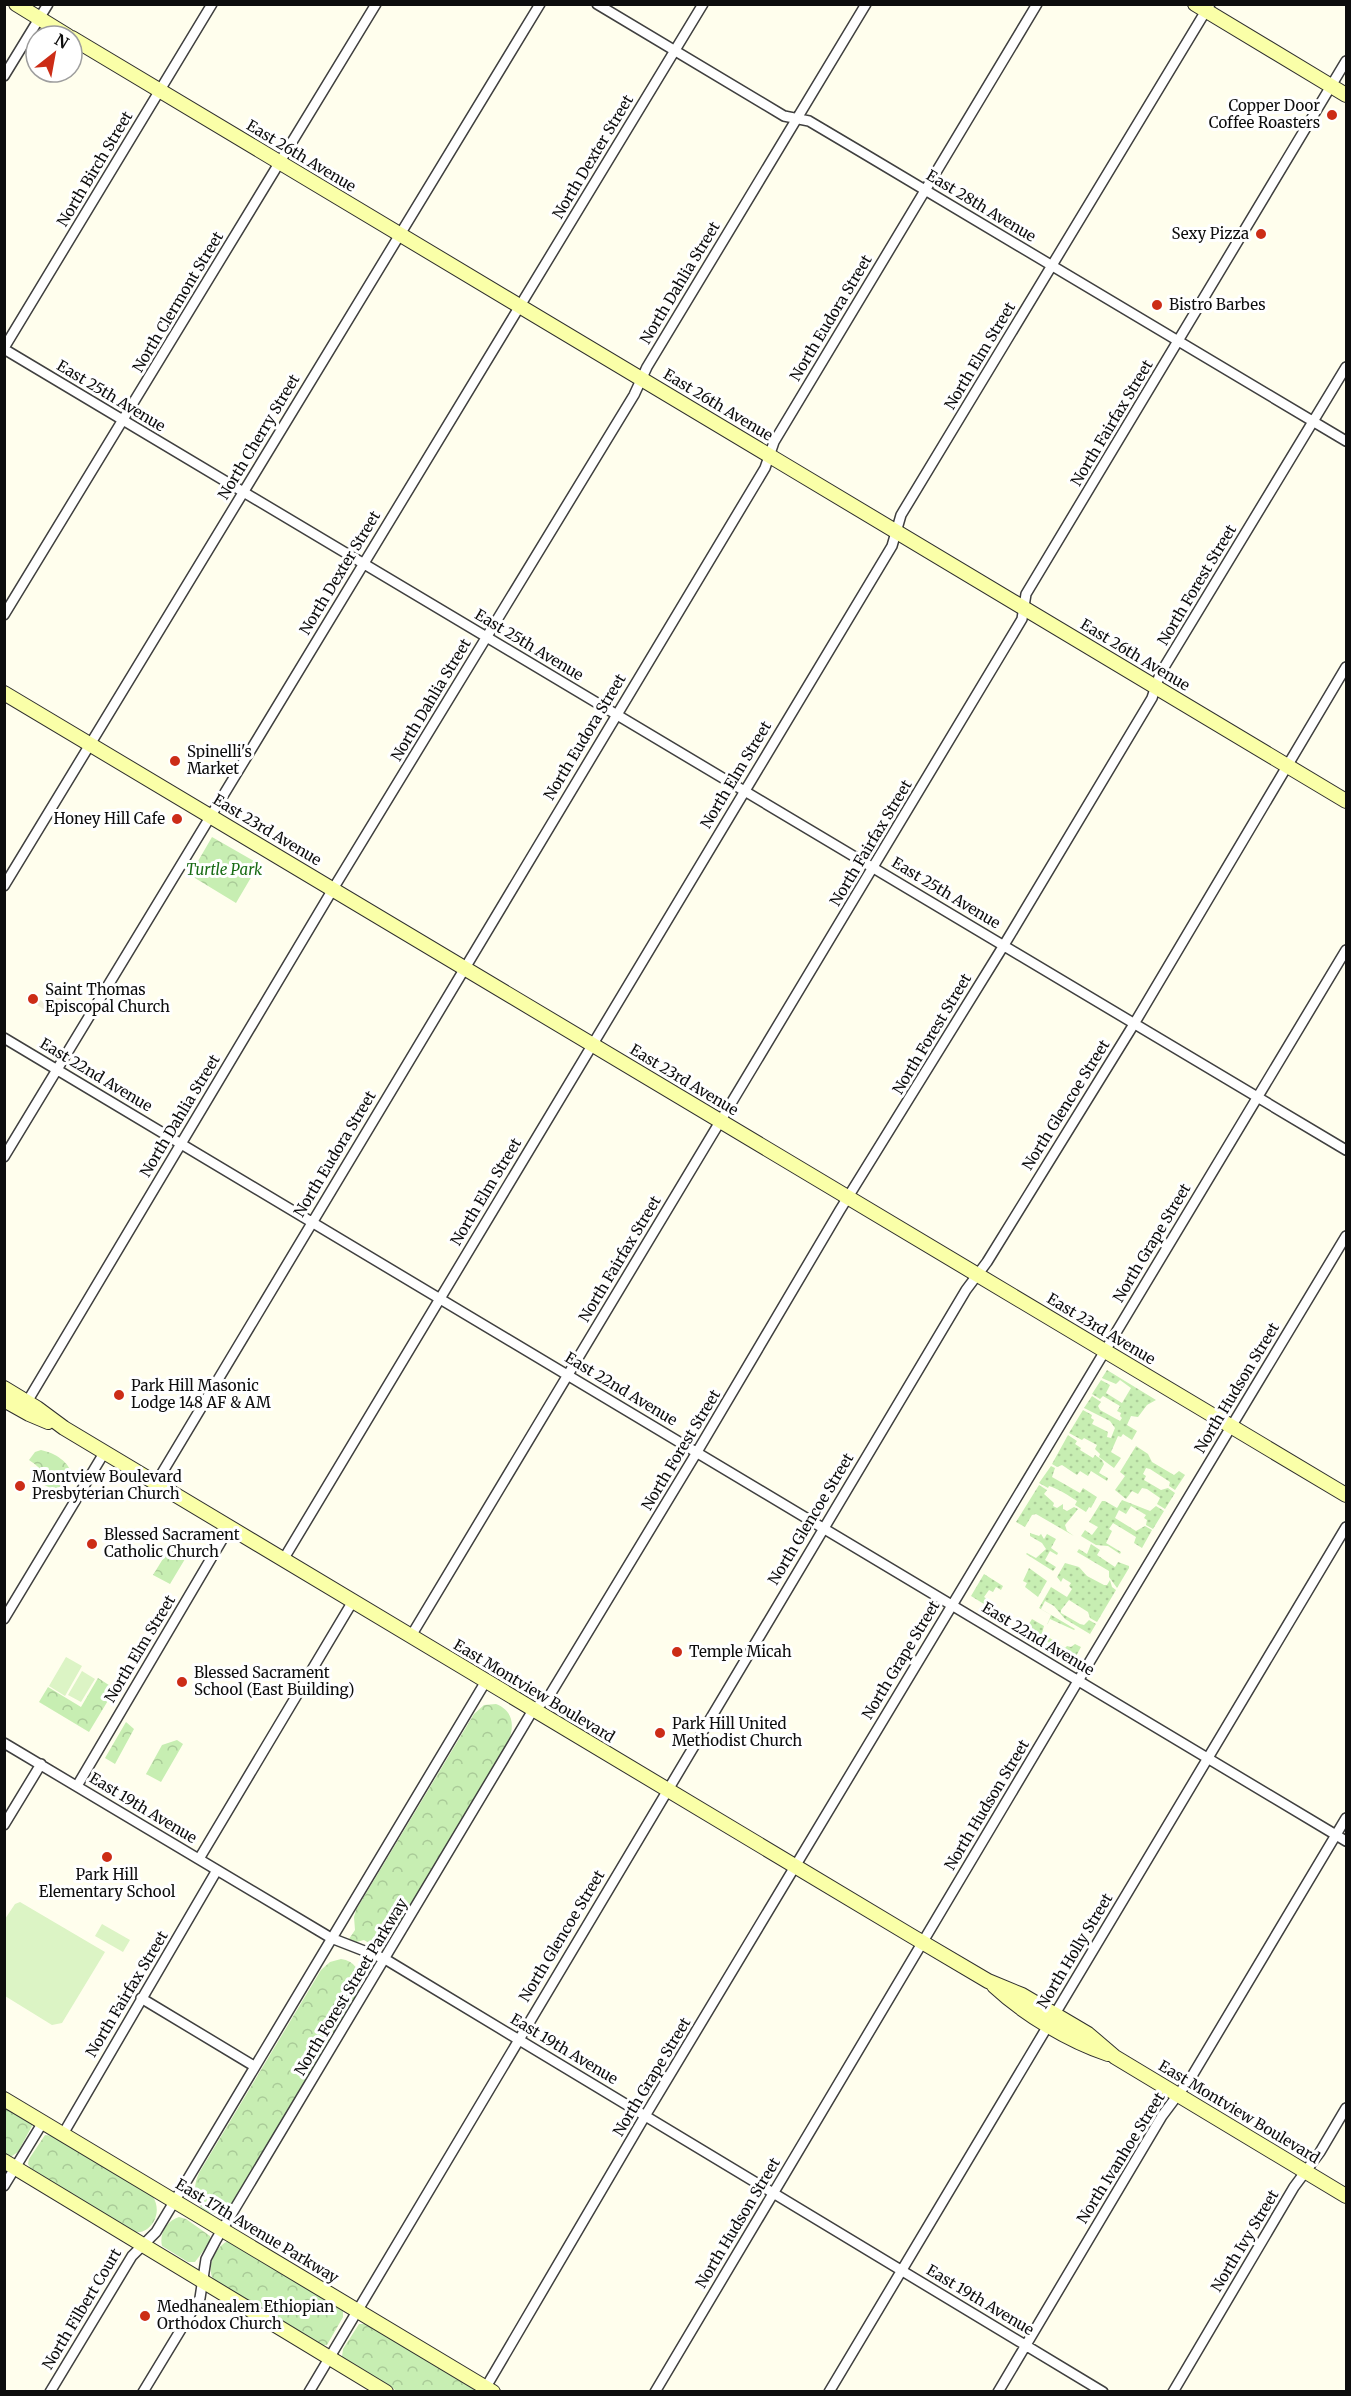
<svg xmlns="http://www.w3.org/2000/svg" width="1351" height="2396" font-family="Merriweather,serif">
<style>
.grass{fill:url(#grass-dots)}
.park{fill:url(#park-crowns)}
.pitch{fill:#dcf4c5}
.plaza{fill:#f0eedb}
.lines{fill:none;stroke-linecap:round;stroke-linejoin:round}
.street-casing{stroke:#404040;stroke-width:12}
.secondary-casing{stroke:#2f2f2f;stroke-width:16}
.street{stroke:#fff;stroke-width:9}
.secondary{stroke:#faffa8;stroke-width:14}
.poi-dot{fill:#cc2c16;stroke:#fff;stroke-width:2}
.labels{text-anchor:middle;stroke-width:6;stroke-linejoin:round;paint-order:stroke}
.poi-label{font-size:15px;fill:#0d0d0d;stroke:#fff;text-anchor:start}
.street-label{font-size:15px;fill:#0d0d0d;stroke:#fff}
.park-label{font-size:15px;font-style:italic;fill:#196c16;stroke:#fff}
</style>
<defs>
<pattern id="grass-dots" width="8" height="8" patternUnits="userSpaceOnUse" patternTransform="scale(1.5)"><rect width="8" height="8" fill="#c7eeb2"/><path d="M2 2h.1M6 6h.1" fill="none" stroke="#aacb98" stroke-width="1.8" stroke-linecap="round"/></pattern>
<pattern id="park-crowns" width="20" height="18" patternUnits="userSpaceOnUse" patternTransform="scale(1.5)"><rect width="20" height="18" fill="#c7eeb2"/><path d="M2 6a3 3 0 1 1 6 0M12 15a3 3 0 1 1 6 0" fill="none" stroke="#aacb98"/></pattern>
</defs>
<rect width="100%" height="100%" fill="#fffeed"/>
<path class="grass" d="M1107 1370 1156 1400 1147 1405 1138 1417 1131 1416 1127 1425 1137 1431 1132 1440 1123 1434 1121 1437 1118 1436 1111 1452 1121 1458 1114 1468 1099 1457 1100 1454 1095 1449 1097 1445 1084 1438 1082 1440 1069 1433 1083 1410 1092 1415 1091 1418 1094 1420 1092 1424 1108 1432 1107 1437 1111 1438 1115 1428 1110 1421 1084 1408 1092 1396 1101 1402 1098 1406 1100 1410 1120 1421 1122 1418 1120 1416 1121 1413 1117 1411 1120 1406 1103 1396 1100 1399 1092 1394 1101 1380 1110 1385 1106 1393 1122 1403 1131 1388 1120 1380 1116 1384 1104 1379 1102 1378Z
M1068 1435 1077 1441 1075 1444 1081 1448 1080 1450 1093 1458 1095 1455 1102 1460 1104 1464 1099 1473 1108 1478 1107 1481 1091 1471 1088 1476 1080 1471 1077 1475 1062 1465 1057 1467 1052 1464Z
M1136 1446 1148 1454 1152 1462 1174 1475 1179 1471 1185 1475 1175 1490 1169 1486 1170 1482 1150 1469 1146 1468 1143 1474 1146 1476 1144 1480 1161 1490 1168 1488 1175 1493 1165 1509 1157 1504 1160 1498 1147 1489 1142 1488 1138 1494 1132 1491 1126 1499 1115 1490 1125 1476 1120 1472Z
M1051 1466 1055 1468 1052 1477 1080 1493 1083 1488 1097 1497 1091 1508 1089 1507 1086 1512 1075 1505 1077 1501C1069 1496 1059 1489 1049 1486L1048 1488 1039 1483Z
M1039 1485 1047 1490 1044 1494 1054 1503 1053 1506 1057 1508 1063 1504V1509L1067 1511 1074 1507 1078 1509 1065 1525 1067 1531 1074 1536 1036 1514 1032 1515 1025 1527 1016 1522Z
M1122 1500 1150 1511 1156 1506 1164 1511 1153 1529 1146 1525 1147 1520 1144 1518 1146 1515 1131 1506 1126 1514 1119 1510 1115 1518 1136 1531 1145 1526 1152 1530 1142 1548 1134 1543 1136 1537 1113 1523 1109 1529 1112 1531 1106 1543 1121 1552 1120 1554 1108 1546 1096 1545 1081 1536 1085 1530 1092 1535 1098 1527 1089 1522 1102 1501H1105L1117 1508Z
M1030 1533 1039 1536 1041 1534 1044 1539 1047 1534 1056 1539 1051 1548 1058 1553 1057 1555 1050 1551 1045 1560 1056 1567 1053 1571 1026 1554 1027 1553 1036 1558 1046 1549 1042 1543 1030 1536Z
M1091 1544 1100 1550 1097 1555 1115 1567 1118 1562 1129 1566V1568L1117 1588 1109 1577V1571L1077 1552 1079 1549 1087 1554Z
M1065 1563 1079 1567 1087 1576 1104 1585H1107L1110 1580 1112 1587 1116 1590 1097 1622 1090 1618 1088 1612 1069 1600 1061 1610V1613L1080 1624 1084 1625 1089 1620 1096 1624 1090 1634 1065 1619 1054 1606 1045 1601 1041 1609 1075 1629 1074 1630 1050 1619 1047 1625 1051 1615 1039 1608 1051 1587 1067 1597 1072 1589 1069 1586 1071 1583 1063 1578 1061 1582 1057 1577Z
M1029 1568 1047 1581 1038 1597 1025 1587 1027 1583 1023 1581Z
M984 1574 1003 1586 1001 1590 996 1587 993 1592 989 1590 984 1597 993 1603 992 1609 971 1596Z
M1032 1619 1044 1626 1042 1633 1065 1648 1067 1646 1071 1647 1075 1644 1081 1647 1075 1658 1026 1629Z
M1025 1631 1073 1660 1070 1665 1024 1638Z"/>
<path class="park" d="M212 837 259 864 236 903 190 875Z
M41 1450C55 1453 70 1462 72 1476L68 1484 59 1489 54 1490 39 1482C45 1471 38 1466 29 1460L35 1452Z
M169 1549 185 1559 170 1584 153 1575Z
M98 1678 115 1689 89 1732 39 1702 48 1687 81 1707Z
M496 1704C512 1710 515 1724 509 1740L395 1931 382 1944 369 1943 364 1940 345 1945 355 1930 354 1917 356 1910 474 1714 484 1705Z
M126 1722 134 1729 115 1764 105 1758Z
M177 1740 183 1744 161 1782 146 1774 162 1745Z
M341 1959C361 1962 362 1980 357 1996L234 2202C211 2230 185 2202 199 2173L321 1970 330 1962Z
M4 2105 33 2124 18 2152 12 2156 5 2155Z
M45 2135 54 2136 153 2197C163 2212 152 2235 133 2232L32 2171 28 2164 29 2159Z
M179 2217 186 2219 210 2236V2242L195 2262H188L162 2246C159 2233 167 2221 179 2217Z
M228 2241 343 2310V2317L327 2345 320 2346 213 2279C206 2266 216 2246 228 2241Z
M359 2324H368L480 2391H397L342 2357 343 2349Z"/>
<path class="pitch" d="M66 1657 82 1666 65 1696 49 1686Z
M82 1671 95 1679 81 1702 68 1695Z
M20 1902 105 1952 62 2023 52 2025 5 1996V1919L15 1904Z
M102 1924 130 1940 123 1952 95 1936Z"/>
<path class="plaza" d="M54 986 66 993 64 996 67 998 56 1017 37 1005 40 1000 45 1003Z"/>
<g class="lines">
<g class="street-casing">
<path id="street" d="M597 4 784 116 809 121 863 153 1346 441
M4 76 48 4
M4 348 212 4
M4 349 1346 1150
M4 615 376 4
M4 886 540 4
M4 1038 1346 1841
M4 1157 703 4
M24 1407 333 889 634 395 647 367 866 4
M156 1483 765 468 774 442 1037 4
M283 1560 892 546 901 515 1210 4
M4 1619 104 1453
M411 1636 1022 619 1026 594 1346 61
M4 1743 331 1938 385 1959 1103 2392
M77 1786 229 1528
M4 1825 41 1764
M199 1859 353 1601
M141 1998 254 2066
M63 2134 217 1870
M4 2186 43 2122
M486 2387 645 2116 1346 950
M50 2392 132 2256 156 2232 486 1681
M143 2392 200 2298 206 2259 216 2240 533 1710 548 1698 697 1452 840 1210 1004 945 1152 698 1160 674 1346 367
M309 2392 966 1290 987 1262 1134 1024 1346 667
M655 2392 1078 1681 1346 1236
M829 2392 1346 1527
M998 2392 1162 2116 1192 2076 1346 1818
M1173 2392 1294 2187 1320 2152 1346 2108"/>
</g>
<g class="secondary-casing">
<path id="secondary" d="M16 4 68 36
M1195 4 1346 95
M72 38 1346 801
M4 693 1346 1495
M4 1388 37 1408 64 1428 910 1935 988 1981 1022 1995 1088 2034 1115 2057 1346 2196
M4 1400 29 1414 48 1422
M994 1986C1024 2014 1069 2041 1108 2054
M4 2099 493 2392
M4 2161 386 2392"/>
</g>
<use href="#street" class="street"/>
<use href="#secondary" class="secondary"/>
</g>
<g class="poi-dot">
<circle cx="1332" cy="115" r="6"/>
<circle cx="1261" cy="234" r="6"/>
<circle cx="1157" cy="305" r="6"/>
<circle cx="175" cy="761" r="6"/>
<circle cx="177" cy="819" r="6"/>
<circle cx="33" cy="999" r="6"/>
<circle cx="119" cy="1395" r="6"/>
<circle cx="20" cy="1486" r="6"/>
<circle cx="92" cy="1544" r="6"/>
<circle cx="677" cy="1652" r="6"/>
<circle cx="182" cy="1682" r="6"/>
<circle cx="660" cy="1733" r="6"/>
<circle cx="107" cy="1857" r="6"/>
<circle cx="145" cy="2316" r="6"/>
</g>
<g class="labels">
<g class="poi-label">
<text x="1320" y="111" text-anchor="end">Copper Door<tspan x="1320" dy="17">Coffee Roasters</tspan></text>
<text x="1249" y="239" text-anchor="end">Sexy Pizza</text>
<text x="1169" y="310">Bistro Barbes</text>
<text x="187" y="757">Spinelli's<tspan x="187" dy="17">Market</tspan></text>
<text x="165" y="824" text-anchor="end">Honey Hill Cafe</text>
<text x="45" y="995">Saint Thomas<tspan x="45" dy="17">Episcopal Church</tspan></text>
<text x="131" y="1391">Park Hill Masonic<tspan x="131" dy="17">Lodge 148 AF &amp; AM</tspan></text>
<text x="32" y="1482">Montview Boulevard<tspan x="32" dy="17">Presbyterian Church</tspan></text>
<text x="104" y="1540">Blessed Sacrament<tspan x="104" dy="17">Catholic Church</tspan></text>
<text x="689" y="1657">Temple Micah</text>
<text x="194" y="1678">Blessed Sacrament<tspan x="194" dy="17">School (East Building)</tspan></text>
<text x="672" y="1729">Park Hill United<tspan x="672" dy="17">Methodist Church</tspan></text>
<text x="107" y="1880" text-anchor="middle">Park Hill<tspan x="107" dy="17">Elementary School</tspan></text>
<text x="157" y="2312">Medhanealem Ethiopian<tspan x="157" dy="17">Orthodox Church</tspan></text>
</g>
<g class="street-label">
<text transform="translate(301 156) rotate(31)" y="5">East 26th Avenue</text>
<text transform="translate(593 157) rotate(-59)" y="5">North Dexter Street</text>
<text transform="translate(95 169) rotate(-59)" y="5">North Birch Street</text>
<text transform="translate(981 206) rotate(31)" y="5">East 28th Avenue</text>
<text transform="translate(680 283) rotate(-59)" y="5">North Dahlia Street</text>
<text transform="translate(178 302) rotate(-59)" y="5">North Clermont Street</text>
<text transform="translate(831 318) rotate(-59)" y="5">North Eudora Street</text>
<text transform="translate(980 356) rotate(-59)" y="5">North Elm Street</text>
<text transform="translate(111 396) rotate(31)" y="5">East 25th Avenue</text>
<text transform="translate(718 405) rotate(31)" y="5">East 26th Avenue</text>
<text transform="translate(1112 423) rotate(-59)" y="5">North Fairfax Street</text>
<text transform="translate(259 437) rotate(-59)" y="5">North Cherry Street</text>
<text transform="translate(340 573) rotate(-59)" y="5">North Dexter Street</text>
<text transform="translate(1197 585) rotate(-59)" y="5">North Forest Street</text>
<text transform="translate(529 645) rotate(31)" y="5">East 25th Avenue</text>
<text transform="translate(1135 655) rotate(31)" y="5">East 26th Avenue</text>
<text transform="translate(431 700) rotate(-59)" y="5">North Dahlia Street</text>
<text transform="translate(585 737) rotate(-59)" y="5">North Eudora Street</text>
<text transform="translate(736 775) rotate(-59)" y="5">North Elm Street</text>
<text transform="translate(267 830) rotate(31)" y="5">East 23rd Avenue</text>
<text transform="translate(871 843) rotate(-59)" y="5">North Fairfax Street</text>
<text transform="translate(946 893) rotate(31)" y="5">East 25th Avenue</text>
<text transform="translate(932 1034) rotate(-59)" y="5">North Forest Street</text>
<text transform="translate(96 1075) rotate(31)" y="5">East 22nd Avenue</text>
<text transform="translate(684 1080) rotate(31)" y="5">East 23rd Avenue</text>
<text transform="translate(1066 1105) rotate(-58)" y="5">North Glencoe Street</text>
<text transform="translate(180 1116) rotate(-59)" y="5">North Dahlia Street</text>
<text transform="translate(335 1154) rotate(-59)" y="5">North Eudora Street</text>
<text transform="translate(486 1192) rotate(-59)" y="5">North Elm Street</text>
<text transform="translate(1152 1243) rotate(-59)" y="5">North Grape Street</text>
<text transform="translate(620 1259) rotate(-59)" y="5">North Fairfax Street</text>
<text transform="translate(1101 1329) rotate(31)" y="5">East 23rd Avenue</text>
<text transform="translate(1237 1388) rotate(-59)" y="5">North Hudson Street</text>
<text transform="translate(621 1389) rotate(31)" y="5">East 22nd Avenue</text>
<text transform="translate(681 1450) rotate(-59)" y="5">North Forest Street</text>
<text transform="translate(811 1519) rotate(-59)" y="5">North Glencoe Street</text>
<text transform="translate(1038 1639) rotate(31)" y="5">East 22nd Avenue</text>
<text transform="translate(140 1649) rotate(-59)" y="5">North Elm Street</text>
<text transform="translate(901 1660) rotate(-59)" y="5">North Grape Street</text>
<text transform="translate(534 1691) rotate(31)" y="5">East Montview Boulevard</text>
<text transform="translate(987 1805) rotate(-59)" y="5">North Hudson Street</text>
<text transform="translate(143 1808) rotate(31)" y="5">East 19th Avenue</text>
<text transform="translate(562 1936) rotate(-59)" y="5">North Glencoe Street</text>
<text transform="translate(1075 1951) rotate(-59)" y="5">North Holly Street</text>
<text transform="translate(351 1987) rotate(-59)" y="5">North Forest Street Parkway</text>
<text transform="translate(127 1994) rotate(-59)" y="5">North Fairfax Street</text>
<text transform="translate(564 2049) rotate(31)" y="5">East 19th Avenue</text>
<text transform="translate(652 2077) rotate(-59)" y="5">North Grape Street</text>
<text transform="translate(1239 2112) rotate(31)" y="5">East Montview Boulevard</text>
<text transform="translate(1121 2158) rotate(-58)" y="5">North Ivanhoe Street</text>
<text transform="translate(738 2223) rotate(-59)" y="5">North Hudson Street</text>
<text transform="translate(257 2231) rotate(31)" y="5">East 17th Avenue Parkway</text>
<text transform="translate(1245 2241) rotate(-59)" y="5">North Ivy Street</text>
<text transform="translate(980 2300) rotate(31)" y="5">East 19th Avenue</text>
<text transform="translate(82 2309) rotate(-59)" y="5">North Filbert Court</text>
</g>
<g class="park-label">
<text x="224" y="875">Turtle Park</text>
</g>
</g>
<rect width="1351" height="2396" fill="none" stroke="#0d0d0d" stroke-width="12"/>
<g transform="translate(54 54) rotate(31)"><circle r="28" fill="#ffffff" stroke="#9e9e9e" stroke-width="1.5"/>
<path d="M0-4.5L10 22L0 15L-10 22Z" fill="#cc2c16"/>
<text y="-9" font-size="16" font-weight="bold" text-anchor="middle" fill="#0d0d0d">N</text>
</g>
</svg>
